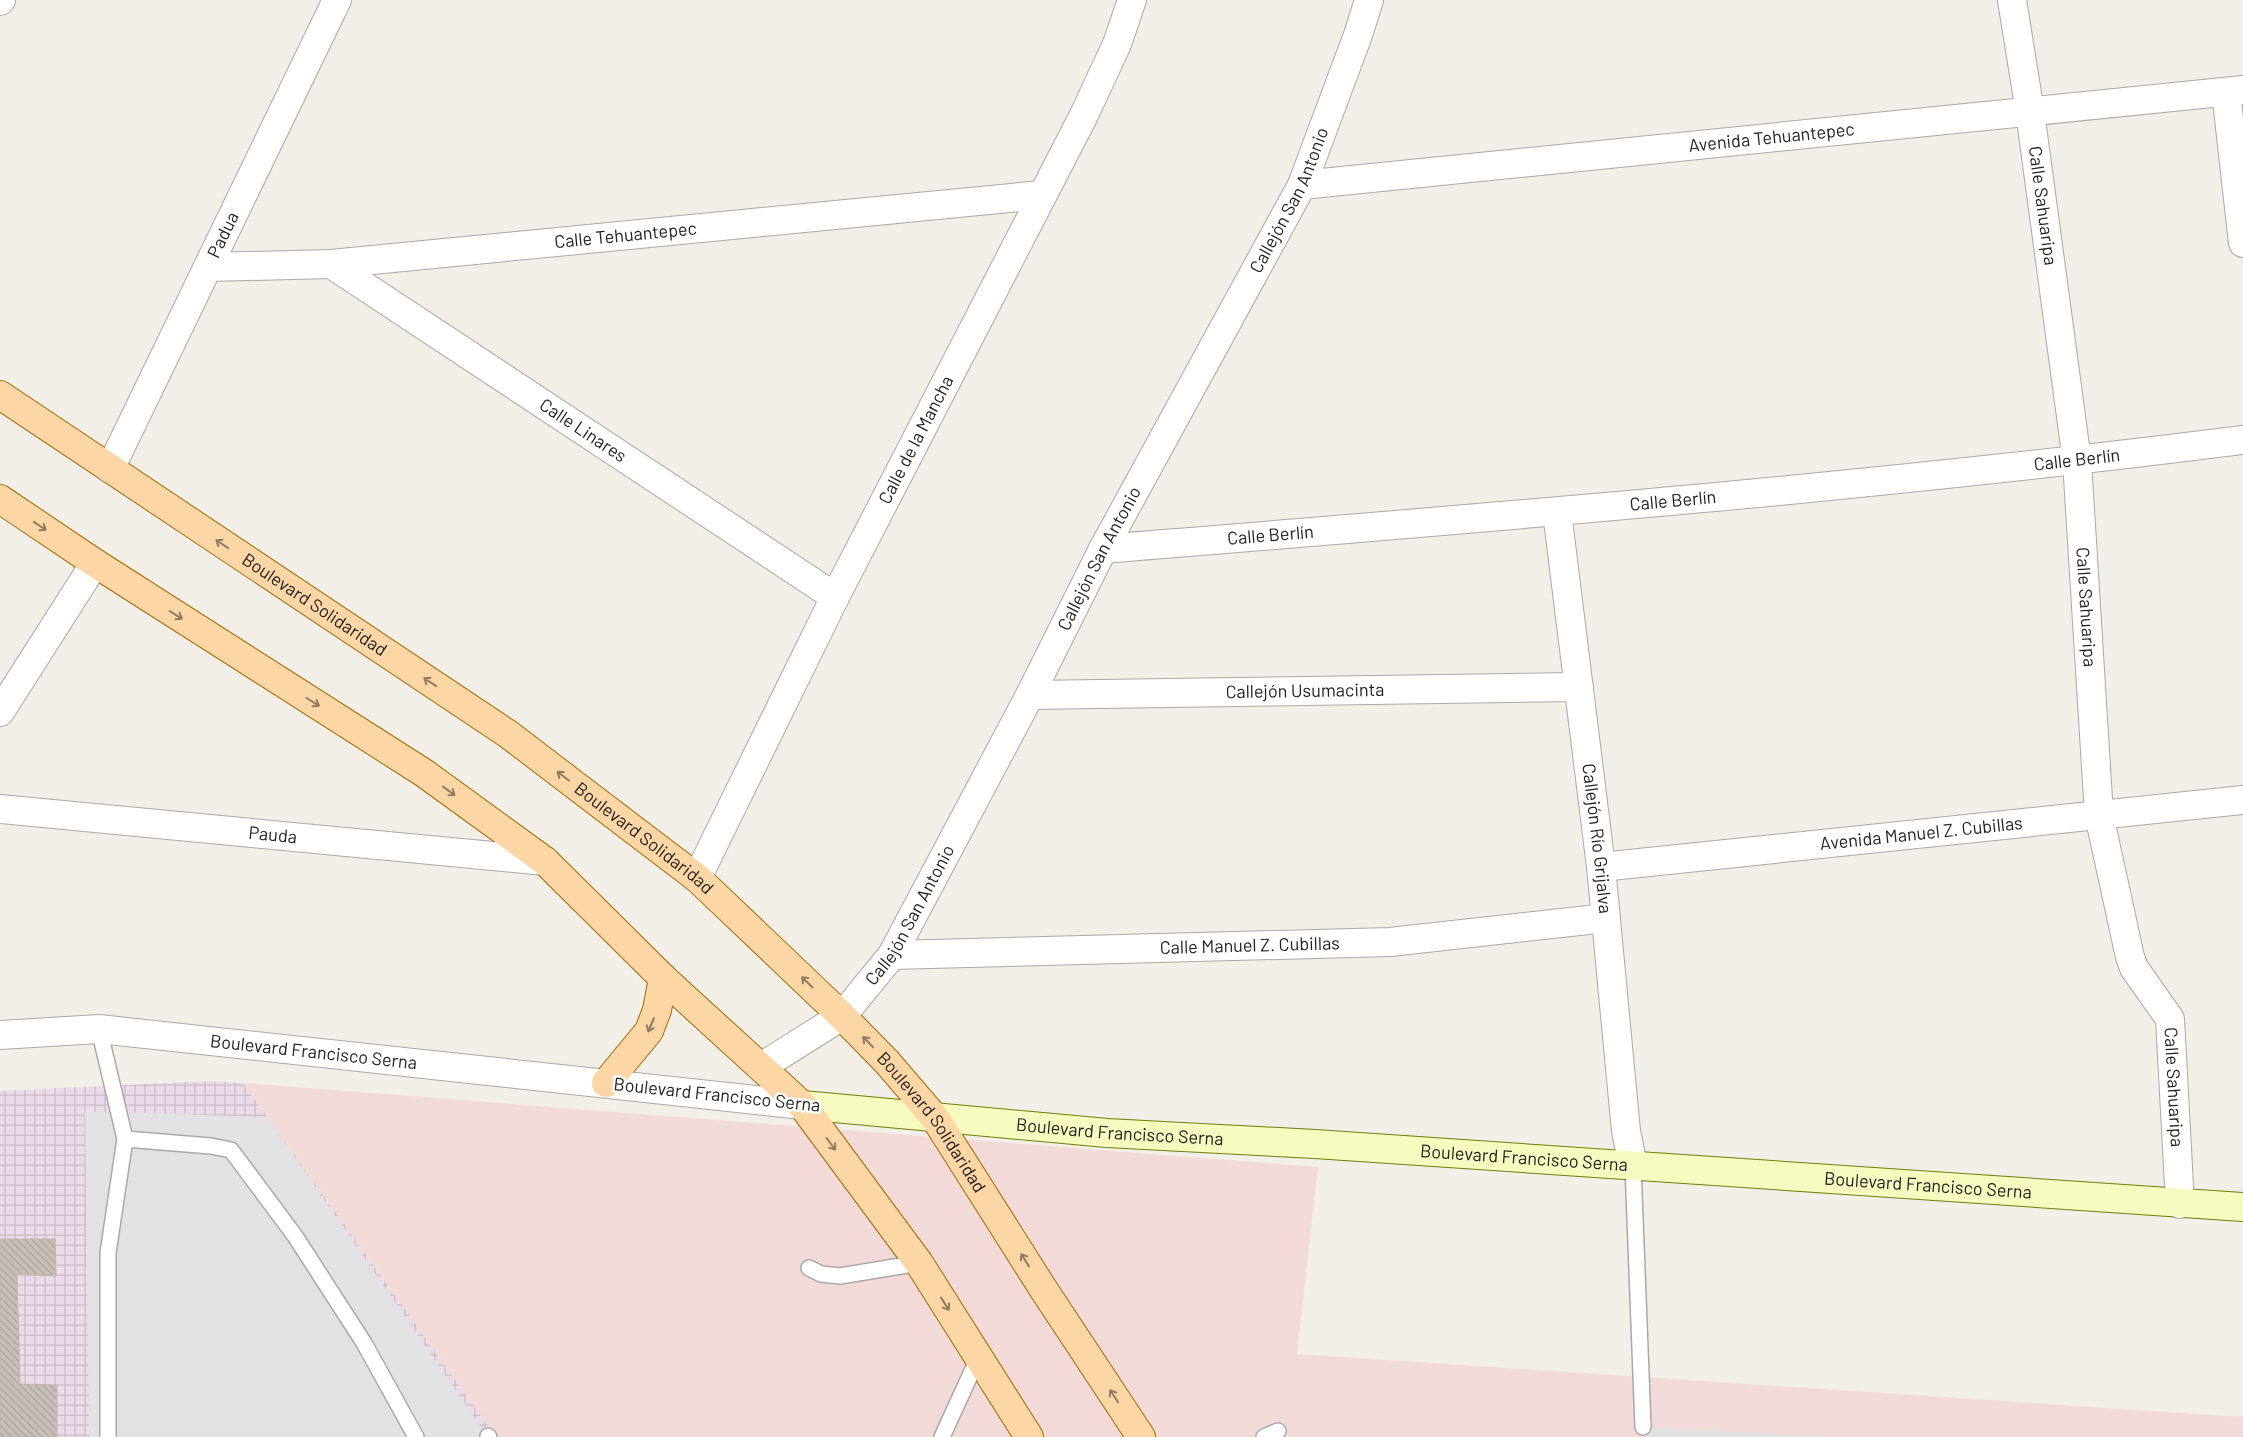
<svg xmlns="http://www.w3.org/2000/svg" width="2243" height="1437" font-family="Barlow,sans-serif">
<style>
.commercial{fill:#f2dad9}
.industrial{fill:url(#industrial-grid)}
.parking{fill:#e2e2e2}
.building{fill:url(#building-back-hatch);stroke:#c4b6ab}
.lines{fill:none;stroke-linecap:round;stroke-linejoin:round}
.service-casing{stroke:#a9a9a9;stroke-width:18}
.minor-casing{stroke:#a9a9a9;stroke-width:30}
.secondary-casing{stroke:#707d05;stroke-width:30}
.primary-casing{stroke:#a06b00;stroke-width:30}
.service{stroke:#fff;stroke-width:15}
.minor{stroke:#fff;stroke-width:28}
.secondary{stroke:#f7fabf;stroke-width:28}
.primary{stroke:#fcd6a4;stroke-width:28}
.oneway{stroke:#8f7c63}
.labels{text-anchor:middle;stroke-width:5;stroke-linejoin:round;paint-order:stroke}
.street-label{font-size:18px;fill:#222;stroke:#fff}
</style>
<defs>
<pattern id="industrial-grid" width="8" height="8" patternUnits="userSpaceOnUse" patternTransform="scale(1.25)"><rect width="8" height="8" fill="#ebdbe8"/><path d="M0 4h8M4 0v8" fill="none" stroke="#c9bcc7"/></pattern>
<pattern id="building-back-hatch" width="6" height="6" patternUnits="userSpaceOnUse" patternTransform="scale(1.25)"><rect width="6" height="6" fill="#c7bfb8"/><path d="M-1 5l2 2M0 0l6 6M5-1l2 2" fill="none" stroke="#aba49e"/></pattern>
</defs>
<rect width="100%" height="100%" fill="#f2efe9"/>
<path class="commercial" d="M243 1083 1318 1167 1297 1354 2243 1417V1437H496Z"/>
<path class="industrial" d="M208 1081 243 1083 496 1437H0V1091Z"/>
<path class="parking" d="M85 1111 267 1117 488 1437H89Z
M1643 1427 1830 1437H1642Z"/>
<path class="building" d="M0 1239H55L56 1276 17 1274 20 1384 57 1385V1437H0Z"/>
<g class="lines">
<g class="service-casing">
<path id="service" d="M99 1029 125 1139
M1633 1166 1643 1427
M809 1268 821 1274 840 1276 919 1263
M488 1436 489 1437
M108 1437V1253L125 1139 211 1146 231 1150 295 1236 364 1343 416 1437
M942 1437 978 1358
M1264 1437 1278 1431"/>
</g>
<g class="minor-casing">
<g id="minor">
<path id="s1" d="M2012 0 2030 112 2077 461 2099 815 2130 957 2134 968 2170 1019 2180 1204"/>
<path d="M0 1 1 0"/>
<path d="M2226 92 2243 243"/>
<path id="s2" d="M1302 185 2243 90"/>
<path id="s3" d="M331 264 835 597"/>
<path id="s4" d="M209 267 331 264 1041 195"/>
<path id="s5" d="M110 469 337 0"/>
<path id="s6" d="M1557 512 1601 867 1626 1131 1633 1166"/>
<path id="s7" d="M1103 549C1483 518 1864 488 2243 440"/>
<path id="s8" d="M1030 695 1579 687"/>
<path d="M0 712 95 563"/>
<path id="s9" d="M0 809 545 861"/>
<path id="s10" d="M1601 867 2243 800"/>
<path id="s11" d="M697 878 835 597 1084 115 1117 44 1132 0"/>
<path id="s12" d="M892 955 1390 942 1606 918"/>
<path id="s13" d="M0 1035 99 1029 802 1105"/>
<path id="s14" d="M761 1067 842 1016 892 955 1030 695 1103 549 1302 185 1358 35 1369 0"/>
</g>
</g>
<g class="secondary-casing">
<g id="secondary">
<path id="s15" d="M802 1105 1107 1133 1315 1144 2243 1207"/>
</g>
</g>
<g class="primary-casing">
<g id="primary">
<path id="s16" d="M0 395 508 734 697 878 842 1016 887 1062 935 1118 1042 1287 1141 1437"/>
<path d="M0 499 95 563 424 773 545 861 663 978 802 1105 919 1263 1029 1437"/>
<path d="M606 1083 649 1031 657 1010 663 978"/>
</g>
</g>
<use href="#service" class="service"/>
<use href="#minor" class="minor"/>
<use href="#secondary" class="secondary"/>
<use href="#primary" class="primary"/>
</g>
<defs><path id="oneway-shaft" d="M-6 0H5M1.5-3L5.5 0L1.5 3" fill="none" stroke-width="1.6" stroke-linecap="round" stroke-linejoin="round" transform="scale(1.25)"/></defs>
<g class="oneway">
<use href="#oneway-shaft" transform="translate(40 526) rotate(34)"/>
<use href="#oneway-shaft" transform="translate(222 544) rotate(-146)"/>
<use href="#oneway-shaft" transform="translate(176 615) rotate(32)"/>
<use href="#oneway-shaft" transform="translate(430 682) rotate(-146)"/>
<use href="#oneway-shaft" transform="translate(313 702) rotate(32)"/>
<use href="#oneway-shaft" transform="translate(563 776) rotate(-143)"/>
<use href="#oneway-shaft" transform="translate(449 791) rotate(36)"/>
<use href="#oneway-shaft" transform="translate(807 982) rotate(-136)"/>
<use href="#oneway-shaft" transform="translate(651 1025) rotate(113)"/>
<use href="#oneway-shaft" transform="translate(868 1042) rotate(-134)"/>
<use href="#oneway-shaft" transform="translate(831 1144) rotate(53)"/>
<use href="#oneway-shaft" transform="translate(1025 1260) rotate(-122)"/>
<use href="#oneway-shaft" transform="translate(945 1304) rotate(58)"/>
<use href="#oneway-shaft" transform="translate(1114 1396) rotate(-123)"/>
</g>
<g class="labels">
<g class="street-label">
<text dy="6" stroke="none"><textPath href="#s2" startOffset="472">Avenida Tehuantepec</textPath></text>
<text dy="6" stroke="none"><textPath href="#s14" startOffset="1028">Callejón San Antonio</textPath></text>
<text dy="6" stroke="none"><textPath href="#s1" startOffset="208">Calle Sahuaripa</textPath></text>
<text dy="6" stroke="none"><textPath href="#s5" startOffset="260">Padua</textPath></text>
<text dy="6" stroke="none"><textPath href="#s4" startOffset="418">Calle Tehuantepec</textPath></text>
<text dy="6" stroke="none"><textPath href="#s3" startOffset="302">Calle Linares</textPath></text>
<text dy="6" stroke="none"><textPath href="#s11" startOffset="490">Calle de la Mancha</textPath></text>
<text dy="6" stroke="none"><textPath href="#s7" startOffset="978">Calle Berlín</textPath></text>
<text dy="6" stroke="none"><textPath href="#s7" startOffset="572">Calle Berlín</textPath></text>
<text dy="6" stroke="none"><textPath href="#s7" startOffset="168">Calle Berlín</textPath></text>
<text dy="6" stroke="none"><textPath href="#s14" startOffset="622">Callejón San Antonio</textPath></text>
<text dy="6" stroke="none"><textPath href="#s16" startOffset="378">Boulevard Solidaridad</textPath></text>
<text dy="6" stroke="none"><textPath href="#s1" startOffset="612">Calle Sahuaripa</textPath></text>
<text dy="6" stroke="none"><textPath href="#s8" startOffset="275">Callejón Usumacinta</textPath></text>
<text dy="6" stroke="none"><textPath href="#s10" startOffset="322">Avenida Manuel Z. Cubillas</textPath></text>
<text dy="6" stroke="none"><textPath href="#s9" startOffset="274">Pauda</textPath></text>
<text dy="6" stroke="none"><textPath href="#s16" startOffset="782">Boulevard Solidaridad</textPath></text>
<text dy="6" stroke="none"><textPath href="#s6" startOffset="329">Callejón Río Grijalva</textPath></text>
<text dy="6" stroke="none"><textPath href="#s14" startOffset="218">Callejón San Antonio</textPath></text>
<text dy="6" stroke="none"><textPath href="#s12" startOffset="358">Calle Manuel Z. Cubillas</textPath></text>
<text dy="6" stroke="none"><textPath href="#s13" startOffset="315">Boulevard Francisco Serna</textPath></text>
<text dy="6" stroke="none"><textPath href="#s1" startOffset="1108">Calle Sahuaripa</textPath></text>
<text transform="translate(717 1095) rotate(6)" y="6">Boulevard Francisco Serna</text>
<text dy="6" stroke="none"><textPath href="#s16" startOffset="1188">Boulevard Solidaridad</textPath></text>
<text dy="6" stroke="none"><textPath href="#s15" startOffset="319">Boulevard Francisco Serna</textPath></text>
<text dy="6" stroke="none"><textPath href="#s15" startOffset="724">Boulevard Francisco Serna</textPath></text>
<text dy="6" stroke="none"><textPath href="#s15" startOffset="1129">Boulevard Francisco Serna</textPath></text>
</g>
</g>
</svg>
